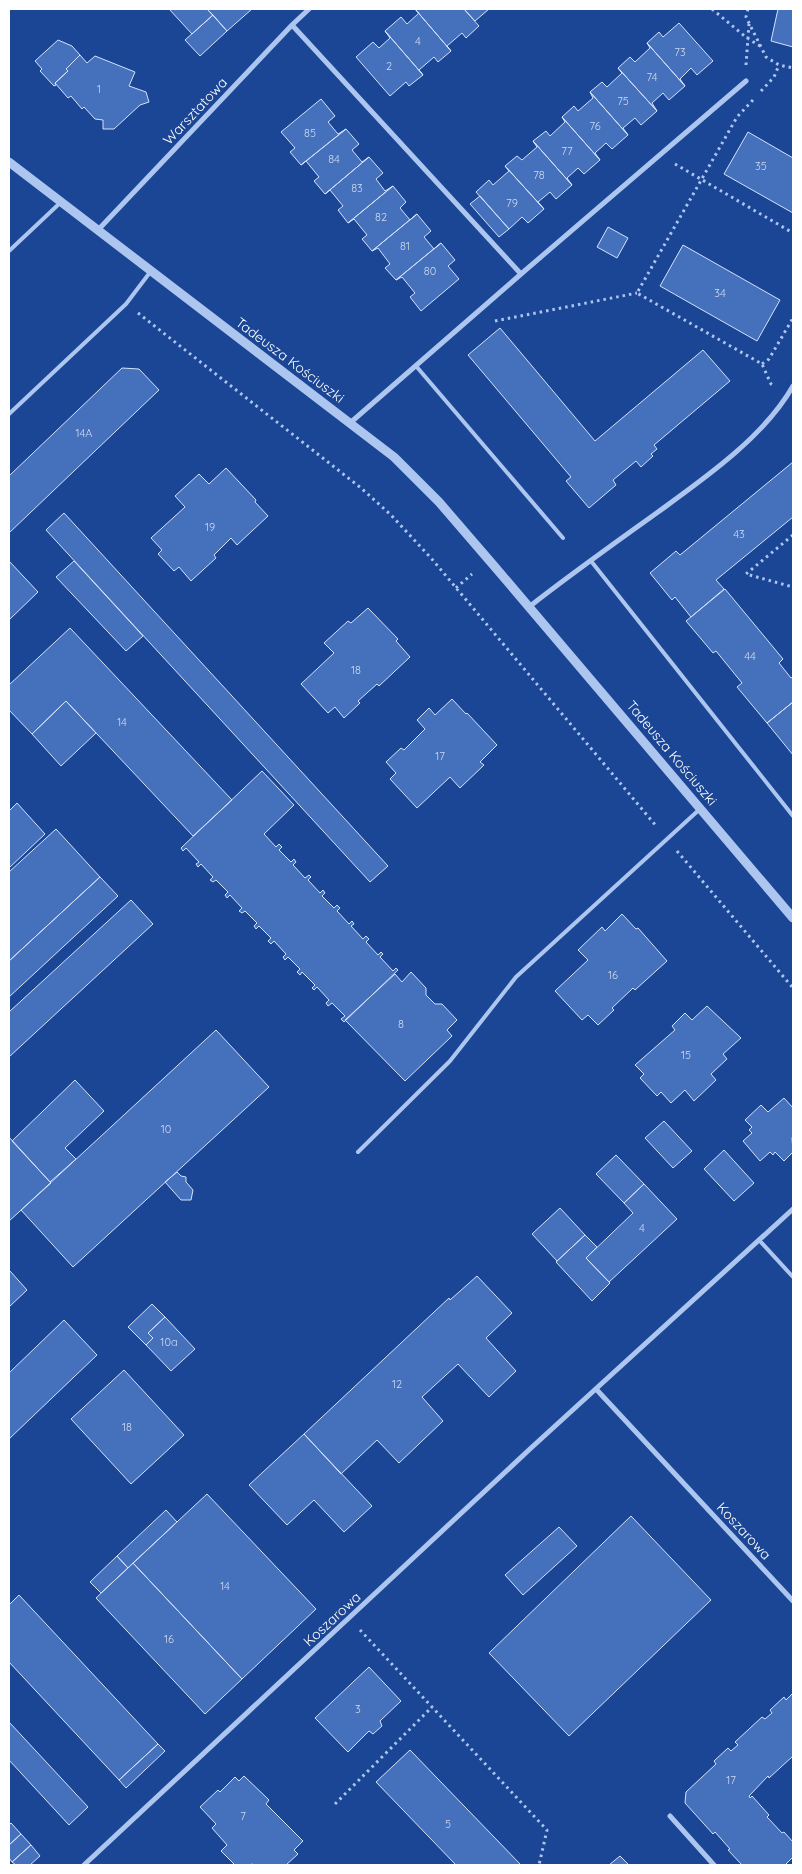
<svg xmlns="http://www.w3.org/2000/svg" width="802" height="1874" font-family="Quicksand,sans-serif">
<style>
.building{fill:#4470bc;stroke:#d4e2fb}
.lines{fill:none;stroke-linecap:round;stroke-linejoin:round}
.path{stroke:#adc6f0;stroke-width:3;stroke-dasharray:2.5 4;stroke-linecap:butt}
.service{stroke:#adc6f0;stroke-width:4}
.minor{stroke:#adc6f0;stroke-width:5}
.tertiary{stroke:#adc6f0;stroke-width:9}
.labels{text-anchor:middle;stroke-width:5;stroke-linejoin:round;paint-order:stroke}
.number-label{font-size:11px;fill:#d0dbee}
.street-label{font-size:14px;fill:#fff;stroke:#1b4695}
</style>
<rect width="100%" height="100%" fill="#1b4695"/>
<path class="building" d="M169 9H207L213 15 192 34Z
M207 9H252L227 31Z
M415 9 451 51 438 62 434 57 419 70 423 75 385 31 401 17 407 24 419 13Z
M415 9H464L479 26 466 38 462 33 447 46 451 51Z
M464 9H489L475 21Z
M778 9H793V47L771 41Z
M213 15 227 31 200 56 185 40Z
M679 23 713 61 697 75 691 68 680 79 685 86 647 43 659 32 663 37Z
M385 31 423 75 409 86 406 82 390 96 356 57 373 42 379 48 390 38Z
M58 40 72 46 80 55 66 69 68 71 55 83 56 85 54 86 40 71 42 69 35 61Z
M647 43 685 86 669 100 663 93 652 103 657 111 618 68 630 57 635 62 650 48Z
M80 55 87 63 95 56 135 72 129 86 146 92 149 102 140 105 114 129H103V120L95 119 84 107 82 109 71 96 68 98 55 83 68 71 66 69Z
M618 68 657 111 641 125 635 118 623 128 628 135 590 92 602 82 607 87 622 73Z
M590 92 628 135 612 149 606 143 595 153 600 160 562 117 574 106 578 111 593 98Z
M321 99 335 116 328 122 338 134 346 129 301 165 290 152 295 148 281 132Z
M562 117 600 160 584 174 578 168 567 178 572 185 533 141 546 131 550 136 565 122Z
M346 129 359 144 352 150 362 162 369 157 325 194 314 181 319 177 306 161 301 165Z
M748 132 793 158V213L724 174Z
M533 141 572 185 556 199 550 192 538 202 544 209 505 166 517 156 522 160 537 147Z
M369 157 383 173 376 179 385 191 393 186 348 223 338 210 343 206 330 190 325 194Z
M505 166 544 209 528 223 522 217 509 229 476 192 489 180 493 185 509 171Z
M393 186 406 202 400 208 410 220 417 214 372 251 362 239 367 235 354 219 348 223Z
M480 196 509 229 499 237 470 204Z
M417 214 431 231 424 237 434 249 441 243 396 280 385 268 390 264 378 248 372 251Z
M608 227 628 238 617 258 597 247Z
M441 243 455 260 448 266 459 279 421 311 410 297 415 293 402 277 396 280Z
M683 245 780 300 757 341 660 286Z
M500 328 595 441 703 350 730 381 654 445 657 449 651 454 653 456 641 467 636 461 613 480 616 485 589 508 566 481 571 477 468 355Z
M122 368 139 369 159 390 9 533V476Z
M793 462V517L716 580 724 589 691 617 675 597 672 600 650 573 676 551 680 555Z
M226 468 256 500 255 502 268 516 237 545 231 538 214 555 216 558 191 581 179 567 174 571 158 554 162 550 151 538 185 507 175 496 199 474 209 484Z
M64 513 388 866 370 882 46 530Z
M9 561 38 592 9 620Z
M74 561 143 636 126 651 56 577Z
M725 589 783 659 779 663 791 678 793 677V702L767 723 737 687 742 683 716 651 713 653 686 621Z
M368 608 398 639 396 641 410 657 379 686 377 684 358 701 360 703 344 718 335 707 328 713 301 684 334 653 324 643 348 621 351 623Z
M70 628 232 800 193 836 66 701 32 734 9 710V685Z
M452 699 466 714 467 713 497 745 480 762 484 765 460 788 450 777 417 808 390 779 396 773 386 762 401 748 404 750 425 729 417 720 429 708 435 715Z
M66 701 96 733 61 766 32 734Z
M793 702V755L767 723Z
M262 771 294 805 264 834 276 847 279 844 282 847 279 850 291 862 294 859 296 862 293 865 305 878 309 875 311 877 308 880 320 893 323 890 325 893 322 896 334 908 337 905 340 908 337 911 349 924 352 921 354 924 351 926 363 939 366 936 369 939 366 942 378 955 381 952 383 954 380 957 393 971 396 968 398 970 344 1022 341 1019 345 1016 332 1003 328 1006 326 1003 329 1000 317 987 314 990 312 988 315 985 302 972 300 975 297 972 300 969 288 957 285 960 283 957 286 954 274 941 271 944 268 941 271 938 259 926 256 929 254 926 257 923 245 911 242 913 239 911 242 908 230 895 227 898 225 895 228 892 216 880 213 882 210 880 213 877 201 864 198 867 196 864 199 862 186 848 183 851 181 848Z
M17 803 45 834 9 868V811Z
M56 829 100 877 9 961V872Z
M100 877 118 896 9 997V961Z
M131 900 153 924 9 1057V1012Z
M622 914 636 929 638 928 667 961 635 990 633 988 612 1008 614 1010 598 1025 588 1015 582 1020 555 991 588 960 578 950 602 927 605 931Z
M411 972 426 988V995L435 1004H442L457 1020 447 1030 452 1036 405 1081 345 1020 395 974 402 982Z
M707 1006 741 1038 723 1054 727 1059 711 1074 716 1080 694 1101 685 1090 671 1103 661 1092 657 1096 640 1078 644 1074 635 1065 675 1030 672 1026 685 1013 692 1020Z
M216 1030 269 1087 73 1267 21 1210Z
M75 1080 104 1111 65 1148 76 1159 50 1182 12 1141Z
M784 1098 793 1108V1136L792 1138 793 1152 784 1161 775 1152 773 1155 770 1152 760 1161 743 1141 752 1133 749 1130 752 1127 745 1120 761 1105 768 1112Z
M664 1121 692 1151 673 1168 645 1138Z
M9 1137 51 1183 9 1221Z
M724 1150 754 1183 734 1201 704 1169Z
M616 1155 644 1184 624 1203 596 1174Z
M177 1172 181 1176 186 1177V1182L193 1190 191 1200H181L165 1182Z
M644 1184 677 1219 609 1282 586 1258 633 1213 624 1203Z
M560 1208 585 1235 557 1261 532 1234Z
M585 1235 597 1247 586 1258 610 1283 592 1301 556 1262Z
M10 1271 27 1290 9 1307V1273Z
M477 1276 512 1313 486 1338 516 1371 489 1397 458 1364 422 1397 443 1421 399 1463 377 1440 341 1474 304 1434 449 1298 450 1300Z
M152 1304 165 1317 148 1333 153 1338 146 1345 128 1327Z
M165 1317 195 1349 171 1371 146 1345 153 1338 148 1333Z
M64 1320 97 1355 9 1439V1373Z
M124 1370 184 1435 131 1484 71 1419Z
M304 1434 372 1506 344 1532 314 1500 287 1525 249 1485Z
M207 1494 316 1609 242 1679 133 1563Z
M166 1510 177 1522 128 1568 117 1556Z
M631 1516 711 1600 569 1736 489 1653Z
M559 1527 577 1546 523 1595 505 1575Z
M117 1556 128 1568 101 1593 90 1582Z
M133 1563 242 1679 205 1714 96 1598Z
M19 1595 158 1744 119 1780 9 1662V1605Z
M369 1667 401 1701 380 1721 382 1726 373 1734 369 1731 348 1752 315 1718Z
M793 1693V1756L769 1778 768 1776 749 1796 750 1798 752 1796 769 1815 767 1817 782 1833 784 1832 793 1842V1857L785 1865H742L728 1850 730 1849 715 1832 713 1834 685 1803 686 1792 716 1764 714 1761 728 1748 731 1751 738 1745 735 1742 762 1717 765 1719 772 1713 770 1710 784 1697 786 1700Z
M9 1722 88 1807 69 1825 9 1760Z
M158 1744 165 1751 126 1788 119 1780Z
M410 1750 521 1865H456L376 1782Z
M244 1776 269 1800 266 1804 303 1841 294 1850 298 1854 286 1865H254L252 1864 250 1865H235L221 1851 227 1845 212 1828 216 1824 200 1807 218 1790 220 1792 235 1777 239 1781Z
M11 1823 21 1834 9 1845V1825Z
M21 1834 31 1845 12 1862 9 1858V1845Z
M31 1845 40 1856 30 1865H16L12 1862Z
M620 1856 629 1865H609Z"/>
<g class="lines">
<path class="path" d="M712 9 747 38 760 46
M748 9 746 17 766 57 779 65 793 68
M746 65 749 24
M761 91 774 77 779 65
M753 100 737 117 637 293 762 364 771 384 775 387
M675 164 793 233
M138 313 361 488 391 515 431 558 657 827
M495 321 637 293
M762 364 769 359 793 318
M793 535 746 574 793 587
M456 588 472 574
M677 851 793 988
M360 1630 547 1830 539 1865
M335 1804 432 1707"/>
<path class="service" d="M9 251 60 203
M416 366 563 538
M9 414 126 304 151 271
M591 561 793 816
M358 1152 450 1061 516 977 701 808
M759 1240 793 1277"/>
<path class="minor" d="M292 25 521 274 746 81
M98 230 292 25 309 9
M350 423 521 274
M529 607C571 574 615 543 658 512 705 478 764 437 793 386
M596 1389 793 1601
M670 1816 714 1865
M84 1865 531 1448 793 1209"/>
<path class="tertiary" d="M9 162 394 457 439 502 495 567 793 918"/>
</g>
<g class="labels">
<g class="number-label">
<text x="418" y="45">4</text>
<text x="680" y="56">73</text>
<text x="389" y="70">2</text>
<text x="652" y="81">74</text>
<text x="99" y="93">1</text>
<text x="623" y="105">75</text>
<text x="595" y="130">76</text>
<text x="310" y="137">85</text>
<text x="567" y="155">77</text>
<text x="334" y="163">84</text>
<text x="761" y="170">35</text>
<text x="539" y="179">78</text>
<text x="357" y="192">83</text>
<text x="512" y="207">79</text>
<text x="381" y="221">82</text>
<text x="405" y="250">81</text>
<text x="430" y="275">80</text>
<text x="720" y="297">34</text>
<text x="84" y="437">14A</text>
<text x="210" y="531">19</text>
<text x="739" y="538">43</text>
<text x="750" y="660">44</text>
<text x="356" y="674">18</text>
<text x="122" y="726">14</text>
<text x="440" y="760">17</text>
<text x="613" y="979">16</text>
<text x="401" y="1028">8</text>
<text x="686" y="1059">15</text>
<text x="166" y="1133">10</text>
<text x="642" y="1232">4</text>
<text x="169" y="1346">10a</text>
<text x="397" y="1388">12</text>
<text x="127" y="1431">18</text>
<text x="225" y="1590">14</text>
<text x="169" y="1643">16</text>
<text x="358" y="1713">3</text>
<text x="731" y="1784">17</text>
<text x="243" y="1820">7</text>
<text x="448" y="1828">5</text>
</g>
<g class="street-label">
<text transform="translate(195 111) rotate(-47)" y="5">Warsztatowa</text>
<text transform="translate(290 360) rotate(37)" y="5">Tadeusza Kościuszki</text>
<text transform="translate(672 753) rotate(50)" y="5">Tadeusza Kościuszki</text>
<text transform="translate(744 1531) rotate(47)" y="5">Koszarowa</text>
<text transform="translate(332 1619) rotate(-43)" y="5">Koszarowa</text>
</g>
</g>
<rect width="802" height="1874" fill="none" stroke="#ffffff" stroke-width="20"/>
</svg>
